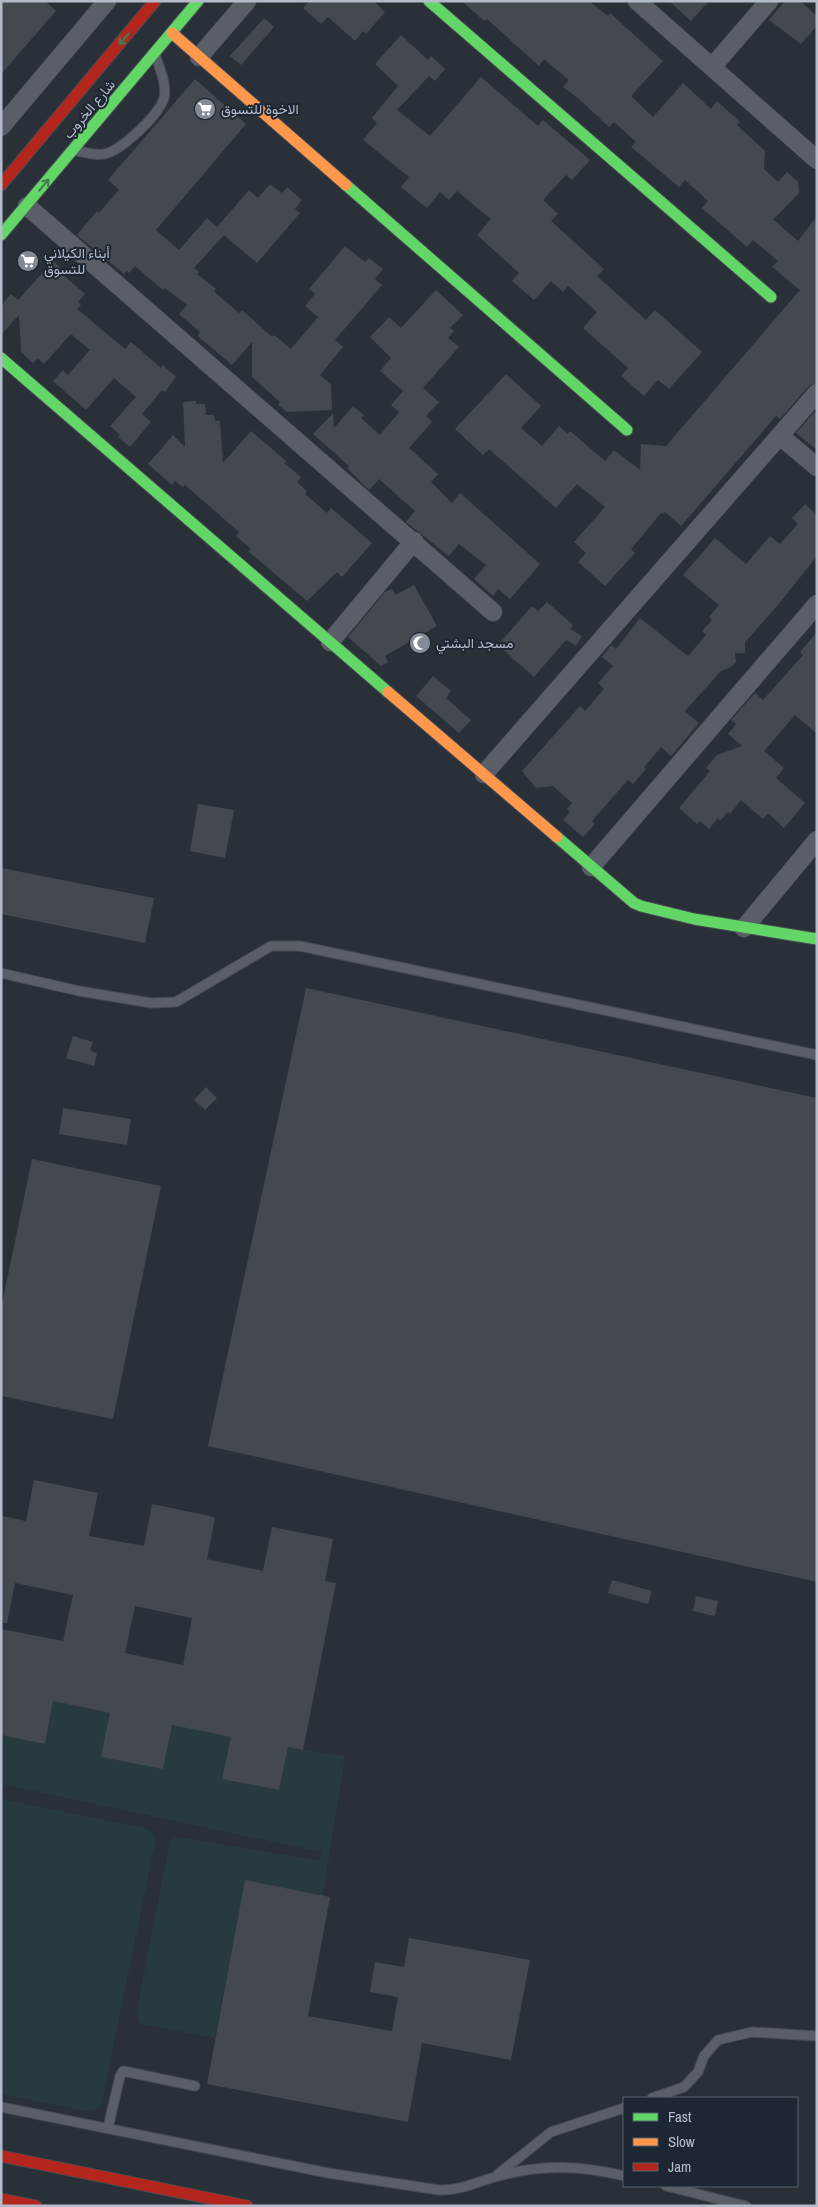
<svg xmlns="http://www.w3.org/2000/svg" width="818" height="2207" font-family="'Archivo Narrow',Vazirmatn,sans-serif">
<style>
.green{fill:#273a3e}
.building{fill:#444950;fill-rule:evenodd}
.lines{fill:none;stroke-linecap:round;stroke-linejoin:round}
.lane-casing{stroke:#484c53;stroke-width:11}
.street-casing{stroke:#484c53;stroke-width:19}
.fast-casing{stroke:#484c53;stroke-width:13}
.slow-casing{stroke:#484c53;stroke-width:13}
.jam-casing{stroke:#484c53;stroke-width:13}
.lane{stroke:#5a5e66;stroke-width:9}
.street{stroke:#5a5e66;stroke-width:18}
.fast{stroke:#63d668;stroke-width:11}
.slow{stroke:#ff974d;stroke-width:11}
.jam{stroke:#b3261e;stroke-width:11}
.oneway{stroke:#407e4e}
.labels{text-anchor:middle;stroke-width:4;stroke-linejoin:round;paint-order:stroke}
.street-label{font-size:14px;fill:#b4bcc9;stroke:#1d2633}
.poi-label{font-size:14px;fill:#b4bcc9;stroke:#1d2633;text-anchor:start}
</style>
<rect width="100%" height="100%" fill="#2a3038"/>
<path class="green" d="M53 1701 110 1713 102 1757 163 1769 172 1725 231 1737 223 1779 279 1790 288 1747 345 1756 323 1895 245 1881 215 2038 140 2024 136 2014 170 1841 176 1837 320 1861 321 1852 1 1784V1735L45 1744Z
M1 1799 149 1829 156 1838 101 2106 92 2112 1 2094Z"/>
<path class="building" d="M1 1H45L56 11 1 74Z
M309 1H374L385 12 366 34 363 31 355 41 328 17 321 24 303 8Z
M462 1H589L608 16 610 13 663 61 631 96 653 117 683 83 711 109 717 101 740 122 737 125 765 151 764 169 778 182 787 172 798 182 799 193 773 220 775 221 798 241 817 216V383L809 386 780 419 776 416 681 526 665 512 663 514 661 513 631 549 635 553 605 586 578 562 586 553 574 542 605 507 577 484 556 508 489 449 483 455 455 429 506 374 541 406 521 428 542 446 559 426 568 434 570 431 605 461 614 450 640 470 641 444 666 446 800 290 772 267 778 261 753 240 747 247 702 208 708 201 685 180 679 187 631 147 636 142 614 122 609 127 579 99 563 87 569 80 544 59 539 66 487 19 484 21Z
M669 1H709L691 21Z
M785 1H800L817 16V26L801 44 769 20Z
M264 18 274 27 241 65 230 56Z
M401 35 428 60 431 56 445 69 435 81 429 76 397 110 430 136 481 77 538 126 543 120 590 160 572 180 566 175 543 200 558 214 551 221 604 269 597 276 646 320 655 310 702 352 669 389 658 380 644 396 621 376 628 368 583 328 597 312 568 286 563 292 551 281 534 300 512 281 519 273 477 235 491 219 457 191 449 200 440 192 427 208 401 187 409 177 363 140 377 123 372 118 398 86 375 64Z
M195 79 246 124 156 230 179 250 207 218 217 227 249 190 258 198 270 184 282 193 287 187 302 200 295 209 300 213 257 263 224 235 194 268 199 272 197 274 216 289 214 291 219 296 239 313 242 310 272 337 274 335 291 349 318 317 305 306 315 294 309 289 345 246 365 262 369 258 383 269 375 279 382 285 335 340 343 347 320 375 331 384 332 410 287 412 278 405 280 402 252 377V342L232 365 198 336 200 332 179 314 187 305 165 288 163 290 135 266 129 273 127 271 124 274 77 235 97 211 99 213 119 190 108 180Z
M53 261 63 270 61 273 85 294 78 302 81 305 77 309 125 349 131 342 161 368 163 365 176 377 165 392 162 390 142 414 151 422 130 447 118 437 120 435 110 426 136 397 114 378 86 410 53 381 63 370 68 375 90 350 71 334 44 364 38 358 33 363 21 352 19 315 1 335V306L11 294 18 300Z
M436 290 463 315 450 328 454 331 448 338 459 347 423 388 439 402 426 416 432 422 409 448 438 474 431 482 452 503 460 493 540 564 510 599 498 589 493 596 474 579 486 565 459 544 449 556 406 522 415 511 379 479 369 490 347 468 349 466 313 434 333 413 334 428 353 406 364 415 361 418 380 435 399 412 391 405 403 391 380 371 391 358 370 337 389 317 401 328Z
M196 401V404H205L206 415H214L215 421H220L223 463 251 431 286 461 284 463 301 477 297 482 307 491 305 494 327 513 331 508 372 543 342 577 337 572 307 601 248 551 251 549 236 536 239 532 185 485 183 487 175 481 172 485 148 464 173 435 185 447 183 402Z
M817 409V450L796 433Z
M805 504 817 515V556L778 605 745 642V653H735L736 662 731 667 721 671 685 711 699 723 671 756 661 747 644 767 646 769 633 784 628 780 592 821 595 824 583 837 563 820 570 812 567 809 572 803 553 786 536 788 522 771 580 706 585 711 604 689 598 683 613 666 602 657 611 645 616 649 640 618 688 656 706 635 702 631 712 620 709 617 719 605 683 575 715 538 746 564 770 536 780 544 798 524 792 518Z
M414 585 437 626 385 656 388 662 381 666 348 637 385 592 392 589 395 595Z
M547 602 573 625 570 629 582 636 576 646 566 640 534 677 498 645 532 606 538 611Z
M817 632V734L795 715 764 751 784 768 776 778 805 803 784 828 768 813 763 819 741 800 730 814 728 812 720 821 718 818 709 829 700 821 697 824 679 808 710 771 706 768 717 755 742 746 728 734 736 724 731 720 755 693 763 700 803 655 800 652Z
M433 676 451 691 446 698 471 720 459 733 416 696Z
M198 804 234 810 225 858 190 851Z
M1 868 154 898 145 943 1 914Z
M306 988 817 1098V1582L208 1446Z
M73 1036 93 1042 90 1051 97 1053 94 1066 66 1058Z
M206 1087 217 1098 205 1110 194 1100Z
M63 1108 131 1119 127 1145 59 1134Z
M32 1159 161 1186 113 1419 1 1396V1309Z
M34 1480 98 1493 89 1536 144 1546 152 1504 215 1517 207 1559 263 1571 272 1527 333 1539 325 1581 336 1583 303 1750 288 1747 279 1790 222 1779 231 1737 172 1725 163 1769 101 1757 110 1713 53 1701 45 1744 1 1735V1629L63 1641 73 1595 15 1583 7 1623H1V1516L26 1521ZM135 1606 192 1618 183 1665 125 1653Z
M612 1580 652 1591 648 1604 608 1593Z
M696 1596 718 1601 715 1616 693 1611Z
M245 1880 330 1897 308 2016 392 2031 398 1997 370 1992 375 1962 404 1967 409 1938 530 1960 511 2060 422 2043 408 2122 207 2084Z"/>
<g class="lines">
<g class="lane-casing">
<path id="lane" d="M77 151C85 152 96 156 104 154 121 151 159 115 164 98 167 85 160 69 156 57
M1 973 79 991 151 1003 176 1002 271 946H300L817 1055
M652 2098 684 2087 698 2072 704 2056 718 2040 752 2032 817 2036
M1 2107 328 2173 439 2190C459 2191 476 2182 495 2177 540 2164 579 2165 624 2176
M108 2128 120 2076 123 2071 195 2086
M497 2175 551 2132 624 2108
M666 2186 746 2206"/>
</g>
<g class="street-casing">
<path id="street" d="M637 1 817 160
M199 57 247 1
M712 67 769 1
M1 127 107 1
M27 206 493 612
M780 436 817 467
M330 642 414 541
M484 774 817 393
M591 867 817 604
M744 928 817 840"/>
</g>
<g class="fast-casing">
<path id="fast" d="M429 1 771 297
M346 185 627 430
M1 235 198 1
M1 358 388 692
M557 837 634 903 641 906 694 919 817 939"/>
</g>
<g class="slow-casing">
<path id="slow" d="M172 33 346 185
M388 692 557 837"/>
</g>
<g class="jam-casing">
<path id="jam" d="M1 185 155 1
M1 2156 247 2206
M1 2199 36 2206"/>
</g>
<use href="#lane" class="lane"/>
<use href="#street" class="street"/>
<use href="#fast" class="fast"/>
<use href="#slow" class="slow"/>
<use href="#jam" class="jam"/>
</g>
<defs><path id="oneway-shaft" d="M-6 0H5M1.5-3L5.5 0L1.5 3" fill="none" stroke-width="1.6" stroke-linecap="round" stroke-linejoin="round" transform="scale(1.25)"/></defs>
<g class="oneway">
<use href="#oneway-shaft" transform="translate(124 39) rotate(130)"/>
<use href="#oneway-shaft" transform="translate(44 185) rotate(-50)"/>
</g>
<defs>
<g id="supermarket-disc" transform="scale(1.125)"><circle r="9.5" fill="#848b96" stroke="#1d2633"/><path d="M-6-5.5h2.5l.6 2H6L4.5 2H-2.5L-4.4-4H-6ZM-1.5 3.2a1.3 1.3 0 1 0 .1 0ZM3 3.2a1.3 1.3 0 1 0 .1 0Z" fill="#fff"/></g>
<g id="mosque-disc" transform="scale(1.125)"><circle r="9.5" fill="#848b96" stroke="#1d2633"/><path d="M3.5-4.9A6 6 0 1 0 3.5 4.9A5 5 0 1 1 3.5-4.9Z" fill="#fff"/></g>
</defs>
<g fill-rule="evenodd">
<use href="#supermarket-disc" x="205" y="109"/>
<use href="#supermarket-disc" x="28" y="261"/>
<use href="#mosque-disc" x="420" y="643"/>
</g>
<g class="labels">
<g class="street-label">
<text transform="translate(89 109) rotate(-50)" y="5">شارع الخروب</text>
</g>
<g class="poi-label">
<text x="221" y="114">الاخوة للتسوق</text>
<text x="44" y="258">أبناء الكيلاني<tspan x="44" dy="16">للتسوق</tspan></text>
<text x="436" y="648">مسجد البشتي</text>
</g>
</g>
<rect width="818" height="2207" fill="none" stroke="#b4bcc9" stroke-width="5"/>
<rect x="623" y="2097" width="175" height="90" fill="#1d2633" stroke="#59626f"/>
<rect x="633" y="2113" width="25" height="8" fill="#63d668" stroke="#59626f"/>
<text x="668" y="2122" font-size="15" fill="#b4bcc9">Fast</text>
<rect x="633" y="2138" width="25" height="8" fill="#ff974d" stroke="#59626f"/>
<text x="668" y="2147" font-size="15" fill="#b4bcc9">Slow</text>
<rect x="633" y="2163" width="25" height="8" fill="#b3261e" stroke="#59626f"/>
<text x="668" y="2172" font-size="15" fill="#b4bcc9">Jam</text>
</svg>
